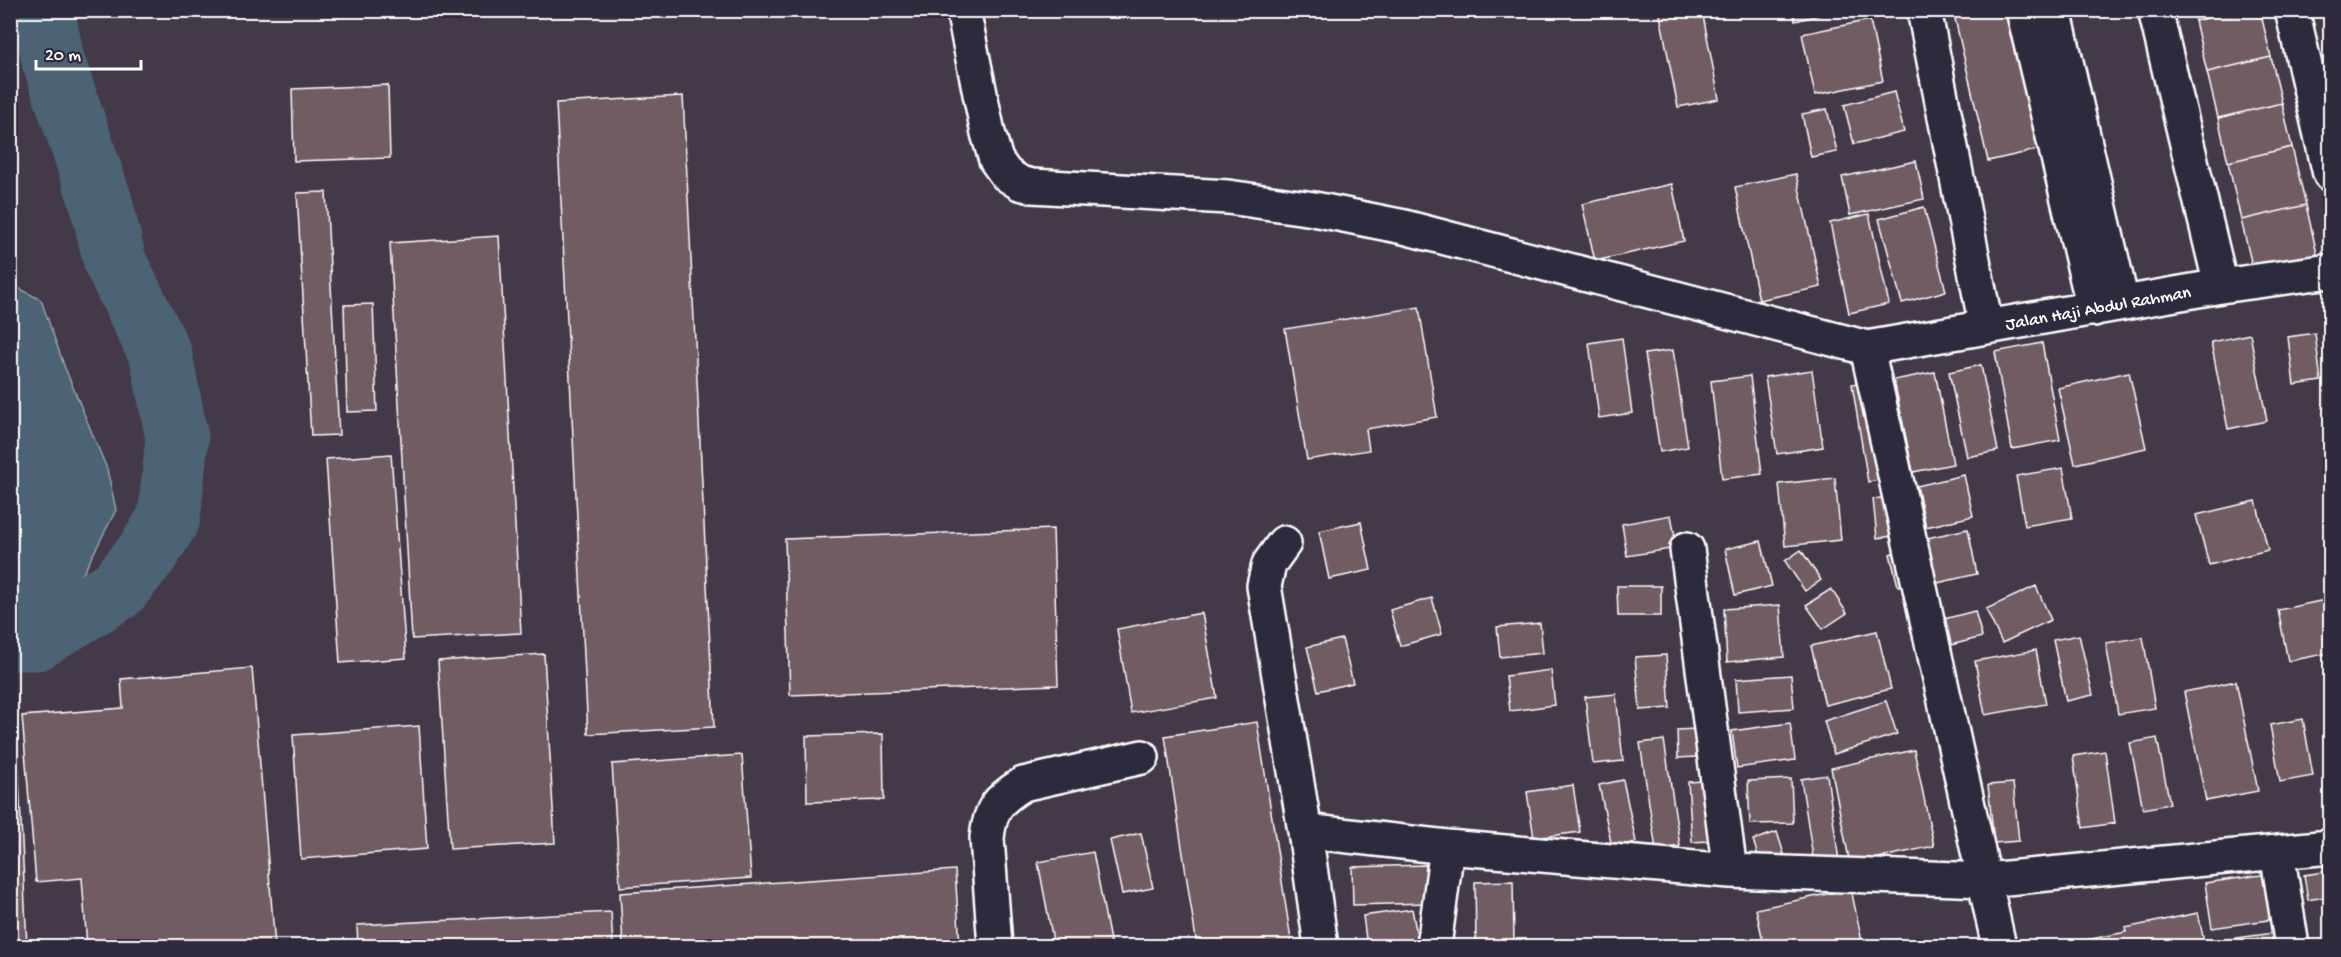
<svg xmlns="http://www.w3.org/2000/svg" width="2341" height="957" font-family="'Gochi Hand',sans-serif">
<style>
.water{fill:#4c6475;stroke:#94a2ac;stroke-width:1.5}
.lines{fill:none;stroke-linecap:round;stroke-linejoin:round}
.river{stroke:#4c6475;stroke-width:63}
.building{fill:#725b63;stroke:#fff;stroke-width:1.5}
.minor-casing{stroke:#fff;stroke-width:38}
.minor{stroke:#2f2a3d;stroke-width:33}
.labels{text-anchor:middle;stroke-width:5;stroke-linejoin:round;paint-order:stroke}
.street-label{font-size:18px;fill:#fff;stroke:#2f2a3d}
</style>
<rect width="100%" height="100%" fill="#433948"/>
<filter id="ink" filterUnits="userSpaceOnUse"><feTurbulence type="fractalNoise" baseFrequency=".0167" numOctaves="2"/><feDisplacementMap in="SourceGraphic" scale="12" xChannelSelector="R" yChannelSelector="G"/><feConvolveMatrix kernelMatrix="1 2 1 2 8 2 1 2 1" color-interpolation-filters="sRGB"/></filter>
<g filter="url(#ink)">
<path class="water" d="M11 284 41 300 65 368 107 469 116 510 84 572 42 615 11 619Z"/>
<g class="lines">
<path class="river" d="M10 639H36L118 589 148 552 169 518 177 438 161 356 115 262 101 202 53 60 43 10"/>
</g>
<path class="building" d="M1659 10H1702L1719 99 1678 107Z
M1793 10H1840L1795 21Z
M1953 10H2018L2050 147 1988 161Z
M2192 10H2239L2195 21Z
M2239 10H2260L2271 57 2207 72 2195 21Z
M1870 20 1883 81 1815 95 1802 34Z
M2271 57 2282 103 2218 118 2207 72Z
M388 85 390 158 294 161 292 89Z
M1894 92 1904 132 1854 144 1844 105Z
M683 96 714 727 588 734 556 103Z
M2282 103 2292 147 2228 162 2218 118Z
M1827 109 1837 152 1811 157 1802 114Z
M2292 147 2306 205 2241 220 2228 162Z
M1916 161 1924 199 1850 215 1842 177Z
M1796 174 1821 287 1759 300 1735 187Z
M1672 184 1684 241 1595 261 1582 204Z
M326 192 339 435 311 436 297 193Z
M2306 205 2319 263 2255 278 2241 220Z
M1924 207 1946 291 1902 303 1879 219Z
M1869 214 1889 304 1849 313 1830 223Z
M499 236 521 633 412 639 390 243Z
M373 304 377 411 347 412 344 305Z
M1419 307 1437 417 1366 429 1369 450 1307 460 1285 329Z
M2315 333 2321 381 2294 385 2288 337Z
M2250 334 2267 421 2228 429 2211 342Z
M1622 338 1632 413 1599 418 1589 343Z
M2042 343 2060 440 2012 449 1995 352Z
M1673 350 1688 447 1660 452 1645 354Z
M1981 365 1998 451 1967 457 1949 372Z
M1812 370 1823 447 1777 454 1765 377Z
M1935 372 1953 464 1913 472 1894 380Z
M2129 372 2146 448 2075 464 2058 388Z
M1750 376 1762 474 1722 479 1711 381Z
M1869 381 1885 479 1868 482 1852 384Z
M391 454 406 658 340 663 326 459Z
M2063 468 2072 518 2025 526 2016 476Z
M1964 475 1973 516 1926 527 1917 486Z
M1835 478 1841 540 1785 546 1779 484Z
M1890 497 1895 536 1877 538 1873 499Z
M2256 501 2268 550 2209 565 2196 515Z
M1671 515 1677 548 1627 556 1622 524Z
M1361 522 1371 570 1329 579 1319 531Z
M1053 529 1058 685 790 695 785 539Z
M1968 529 1977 574 1937 583 1927 538Z
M1761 541 1772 586 1735 595 1725 549Z
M1801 550 1821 580 1805 591 1785 561Z
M1899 551 1907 583 1898 586 1890 554Z
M1617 586H1661V616H1618Z
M2036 586 2051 620 2002 643 1986 609Z
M1831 589 1847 613 1823 629 1806 605Z
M1432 598 1442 634 1400 646 1390 610Z
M2330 599V653L2288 661 2278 610Z
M1780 605 1784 657 1727 662 1724 609Z
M1975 611 1982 637 1951 645 1944 619Z
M1202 613 1217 698 1131 713 1117 629Z
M1540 623 1543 653 1500 657 1497 627Z
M1877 631 1891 689 1825 705 1811 646Z
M2079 635 2093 695 2066 701 2053 640Z
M2143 637 2155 708 2118 714 2106 643Z
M1342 639 1353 683 1318 691 1307 647Z
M2036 650 2046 704 1985 715 1975 661Z
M544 654 555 843 450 849 438 661Z
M1666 655 1670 708 1640 710 1635 657Z
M252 668 275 946H87L82 878 36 882 22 716 123 708 121 679Z
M1551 670 1555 705 1510 711 1506 676Z
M1791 675 1794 708 1738 712 1736 679Z
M2236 681 2258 791 2206 801 2184 692Z
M1616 694 1623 761 1593 764 1585 697Z
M1886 701 1897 734 1834 754 1824 721Z
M16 717 27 946H10V718Z
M2303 719 2313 776 2280 782 2270 725Z
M1257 722 1292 946H1197L1165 736Z
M1790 723 1795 760 1737 768 1732 731Z
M419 726 427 849 301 859 293 735Z
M1696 729V757L1678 758 1677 730Z
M883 734 884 800 807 802 806 736Z
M2157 738 2170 804 2143 809 2130 743Z
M1664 740 1680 846 1656 850 1640 743Z
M1914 750 1934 846 1850 864 1831 768Z
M2105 751 2115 823 2083 828 2073 756Z
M742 755 751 878 620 887 612 764Z
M1827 775 1839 861 1814 864 1801 779Z
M1791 779 1793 823 1750 824 1748 781Z
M1623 780 1636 842 1612 847 1599 785Z
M1704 781 1709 841 1692 842 1688 782Z
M2013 783 2019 841 1994 843 1988 785Z
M1573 785 1580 832 1534 838 1527 792Z
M1777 832 1784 854 1760 862 1753 840Z
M1141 833 1153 888 1122 894 1110 840Z
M1093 852 1111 946H1054L1038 862Z
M1426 865 1427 903 1353 905 1352 867Z
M955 870 960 946H623L620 893Z
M2330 871V896L2308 900 2304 875Z
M2268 874 2275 919 2212 928 2205 883Z
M1513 881 1514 943 1476 944 1475 882Z
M1851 889 1863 946H1764L1756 909Z
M1412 909 1418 941 1384 946H1367L1363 916Z
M611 912 613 946H358L357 925Z
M2198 913 2205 946H2057L2126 932 2125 928Z
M2273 933 2275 946H2224L2223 940Z"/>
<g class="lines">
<g class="minor-casing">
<path id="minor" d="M963 10 988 133 996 160 1006 174 1020 183 1032 186 1228 197 1314 209 1404 227 1867 348 2221 286 2330 271
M1924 10 1986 326
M2023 10 2094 309
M2054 10 2122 303
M2155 10 2221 286
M2292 10 2330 174
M1867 348 1999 946
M1284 543 1269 564 1264 586 1305 831 1321 946
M1687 549 1730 871
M1305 831 1447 847 1730 871 1986 880 2330 847
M2277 852 2292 946
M995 946 987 838C990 809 997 800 1023 784L1142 757
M1434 946 1447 847"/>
</g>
<use href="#minor" class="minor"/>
</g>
</g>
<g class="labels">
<g class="street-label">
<text transform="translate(2098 307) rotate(-10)" y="6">Jalan Haji Abdul Rahman</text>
</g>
</g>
<rect width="2341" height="957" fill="none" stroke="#2f2a3d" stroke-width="36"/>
<rect x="18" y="18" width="2305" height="921" fill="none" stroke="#fff" stroke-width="2" filter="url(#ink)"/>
<path d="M36 60v9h105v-9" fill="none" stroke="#ffffff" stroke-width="3"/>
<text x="45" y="60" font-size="18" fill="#ffffff" stroke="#2f2a3d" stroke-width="4.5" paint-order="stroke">20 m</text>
</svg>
